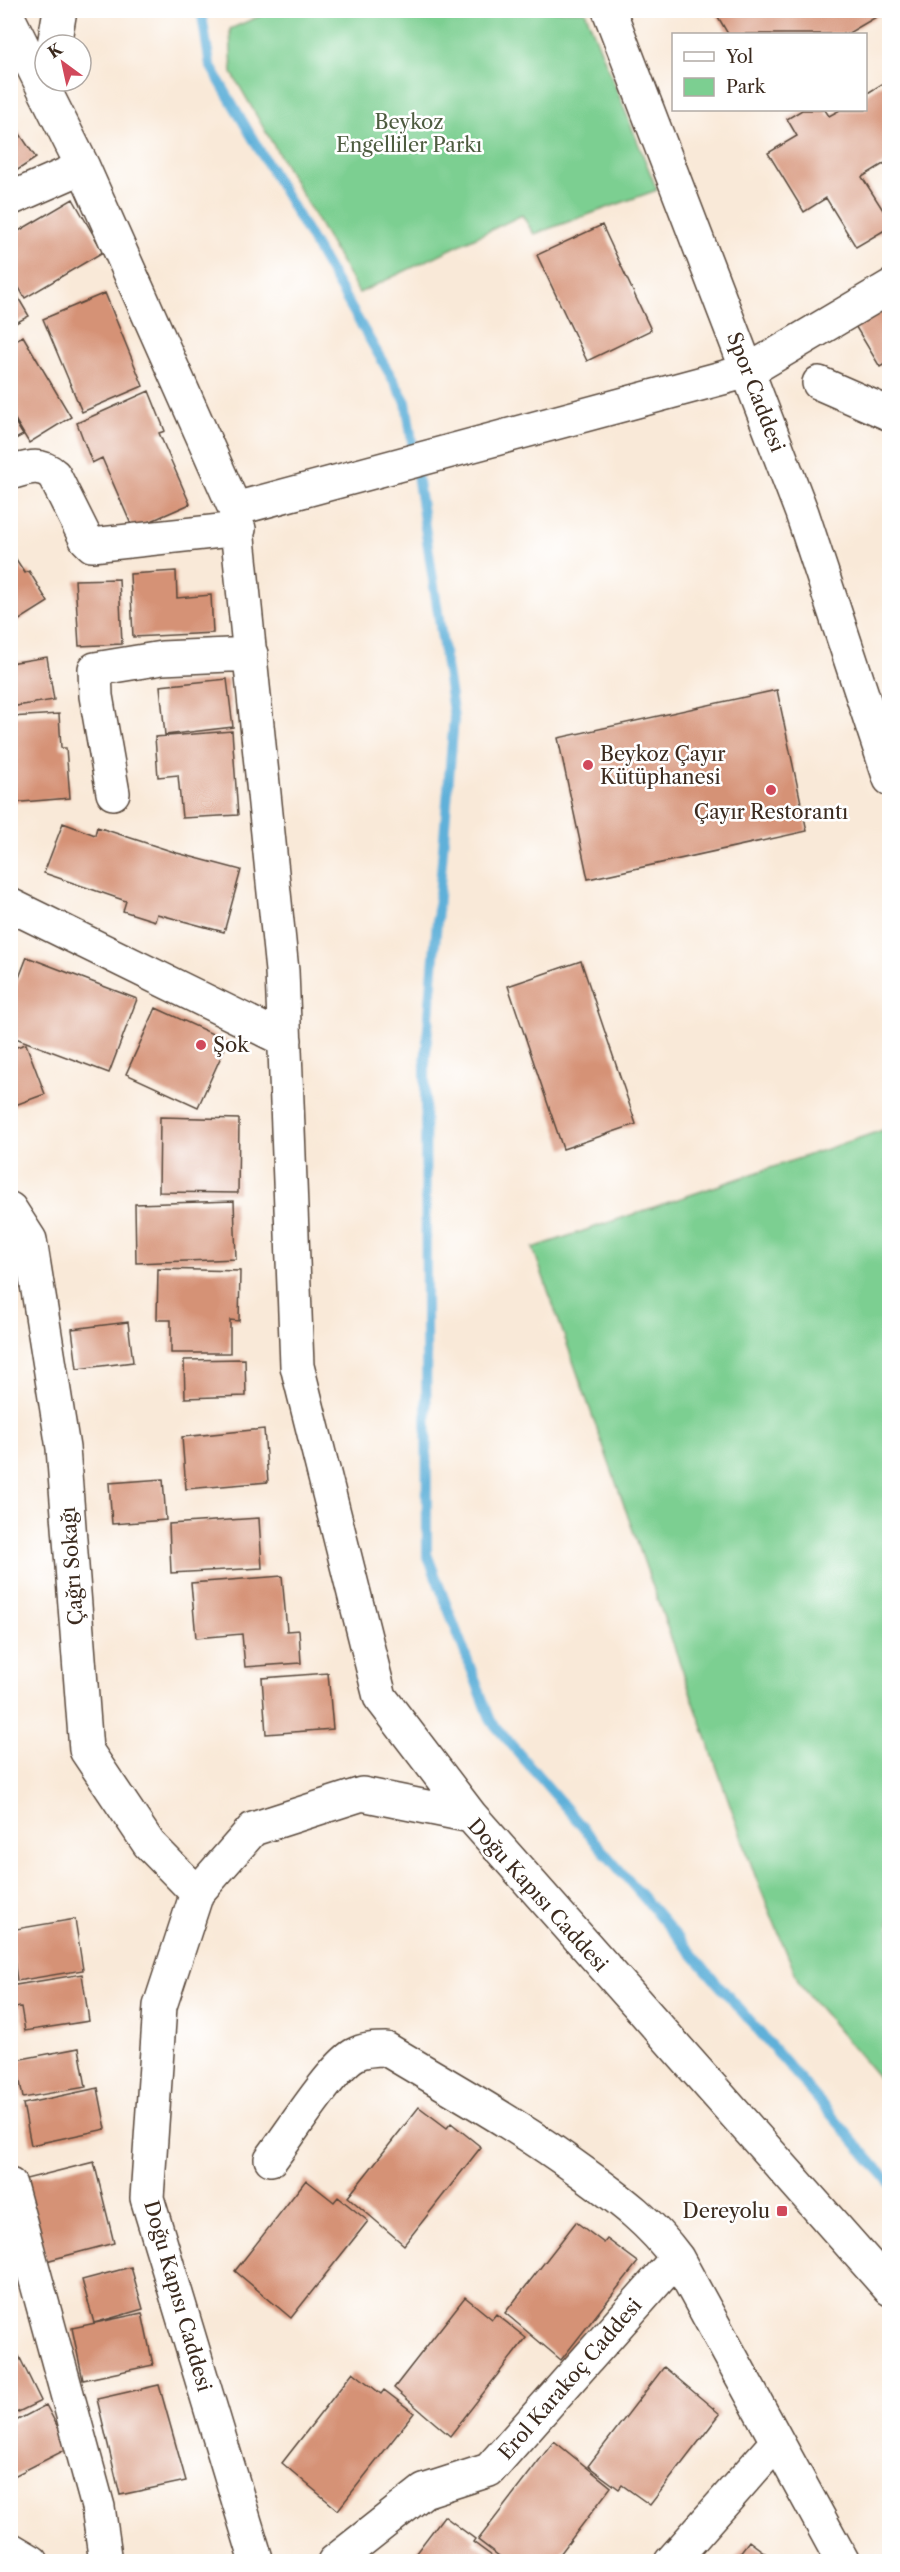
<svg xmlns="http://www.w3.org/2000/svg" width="900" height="2572" font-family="'Libre Caslon Text',serif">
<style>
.green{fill:#7ccf91;stroke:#5c7c58;stroke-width:1.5}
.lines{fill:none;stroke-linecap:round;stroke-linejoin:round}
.stream{stroke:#5eb0d9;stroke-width:10}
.building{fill:#d59276}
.minor-casing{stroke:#58473a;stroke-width:36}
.minor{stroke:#fff;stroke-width:33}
.poi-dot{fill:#d1495b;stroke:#fff;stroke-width:2}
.labels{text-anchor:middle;stroke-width:5;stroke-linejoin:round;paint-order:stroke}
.park-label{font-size:20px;fill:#4e5c40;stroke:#fff}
.street-label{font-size:20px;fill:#3b2a1e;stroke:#fff}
.poi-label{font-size:20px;fill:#3b2a1e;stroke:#fff;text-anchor:start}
</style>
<rect width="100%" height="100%" fill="#fff"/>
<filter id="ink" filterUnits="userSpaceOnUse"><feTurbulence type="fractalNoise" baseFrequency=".0167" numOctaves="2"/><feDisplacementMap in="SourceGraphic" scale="12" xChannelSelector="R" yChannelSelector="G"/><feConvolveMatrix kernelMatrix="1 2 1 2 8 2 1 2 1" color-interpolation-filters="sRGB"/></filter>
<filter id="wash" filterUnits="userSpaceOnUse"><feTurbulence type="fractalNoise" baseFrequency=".008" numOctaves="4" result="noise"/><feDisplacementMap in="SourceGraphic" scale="24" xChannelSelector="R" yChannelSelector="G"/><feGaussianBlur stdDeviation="1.35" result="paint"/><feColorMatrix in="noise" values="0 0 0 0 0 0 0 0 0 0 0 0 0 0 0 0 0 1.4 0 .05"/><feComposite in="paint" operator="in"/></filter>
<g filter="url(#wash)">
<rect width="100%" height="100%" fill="#f9e9d8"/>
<path class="green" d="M274 10 585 11 657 190 534 234 522 215 359 293 232 73 230 29Z
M889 1128H890L889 2090 800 1985 756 1878 533 1248Z"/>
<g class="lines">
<path class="stream" d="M201 10 210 65 406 402 454 718 425 1064 427 1554 491 1721 890 2183"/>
</g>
<g id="blocks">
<path class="building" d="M714 10H881L883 13 847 34H728Z
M890 79V160L862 177 890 221V227L856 247 826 198 804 212 768 153 797 136 787 119 802 110H825L829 116 840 110H866V94Z
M10 119 36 158 10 175Z
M73 199 103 252 25 298 10 272V236Z
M602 225 651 330 587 361 537 255Z
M10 284 29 316 10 326Z
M105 293 143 386 82 412 43 319Z
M890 302V361L880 367 854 324Z
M23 336 71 417 29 443 10 411V343Z
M149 391 165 431 159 433 190 504 133 529 102 458 92 463 77 423Z
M10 414 23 435 10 442Z
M10 550 25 573 29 571 48 602 10 626Z
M176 571 177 598 211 595 213 633 133 637 130 574Z
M119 579 122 644 79 646 75 580Z
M47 657 54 700 10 707V663Z
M227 679 233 727 165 735 160 686Z
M777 690 807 831 588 879 558 738Z
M59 714 61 748H66L70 798 10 803V717Z
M232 731 238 815 182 818 178 775 158 777 155 737Z
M63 823 95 835 97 827 177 853 241 870 224 932 157 914 155 921 123 911 126 901 44 873Z
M27 957 137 999 109 1073 10 1036V1001Z
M581 961 636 1124 563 1149 508 986Z
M156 1008 228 1041 198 1107 126 1074Z
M26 1044 45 1094 10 1107V1049Z
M160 1117 239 1119 238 1193 159 1192Z
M234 1201 236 1259 136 1263 135 1204Z
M158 1269 240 1271 239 1321 230 1320V1353H171V1320H157Z
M128 1322 133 1362 77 1369 72 1329Z
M245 1359 246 1396 185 1398 184 1360Z
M264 1429 268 1482 186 1489 182 1437Z
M163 1479 166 1520 112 1524 109 1483Z
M259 1518 262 1568 171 1573 169 1524Z
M282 1576 287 1631 299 1630 301 1663 245 1667 242 1634 196 1638 191 1583Z
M328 1673 333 1729 266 1734 262 1678Z
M75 1919 83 1970 17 1981 10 1930Z
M82 1974 89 2021 25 2031 21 2007 10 2008V1986Z
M79 2048 86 2087 23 2098 16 2060Z
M98 2088 106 2129 31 2145 23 2104Z
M419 2107 447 2128 451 2123 481 2147 404 2245 348 2197Z
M94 2162 114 2243 46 2261 26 2179Z
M306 2180 334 2202 338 2197 368 2221 291 2318 235 2271Z
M576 2222 604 2243 607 2239 638 2262 561 2360 505 2313Z
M131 2267 143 2309 94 2323 82 2280Z
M465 2297 492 2319 496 2314 526 2338 450 2436 394 2388Z
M142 2313 153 2365 83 2380 72 2328Z
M19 2356 41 2401 10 2416V2361Z
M664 2367 720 2414 650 2505 622 2485 619 2489 588 2466Z
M353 2372 381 2394 384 2390 414 2413 338 2510 282 2463Z
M159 2385 186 2481 120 2495 97 2399Z
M46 2405 69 2448 10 2478V2424Z
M554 2441 611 2487 554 2562H517L513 2559 507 2562 478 2540Z
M444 2516 475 2539 473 2542 500 2562H409Z
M749 2541 777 2562H733Z"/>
</g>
</g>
<g filter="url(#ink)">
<use href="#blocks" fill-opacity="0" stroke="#58473a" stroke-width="1.5"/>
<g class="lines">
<g class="minor-casing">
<path id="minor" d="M609 10 802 513 890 779
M10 21 83 167 235 509 282 971 297 1366 380 1697 471 1816
M54 45 60 10
M10 199 83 167
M819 383 890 414
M10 473C27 468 40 462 54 475L86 539 92 545 239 529
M235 509 748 371 890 287
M113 793 96 696 95 669 162 658 251 654
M10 905 285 1040
M10 1209 30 1240 63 1448 86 1750 149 1844 197 1893
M271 2159C290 2134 331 2069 354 2055 364 2049 376 2049 386 2049 452 2089 520 2126 582 2172 619 2199 649 2220 677 2258L843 2562
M10 2185 98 2507 106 2562
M10 2549 32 2562
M257 2562 147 2198 160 2006 197 1893 253 1829 362 1794 471 1816 890 2289
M334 2562 424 2491 489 2470 677 2258
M671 2562 777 2442"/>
</g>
<use href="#minor" class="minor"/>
</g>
</g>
<g class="poi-dot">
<circle cx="588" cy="765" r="6"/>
<circle cx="771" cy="790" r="6"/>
<circle cx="201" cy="1045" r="6"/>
<rect x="776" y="2205" width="12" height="12" rx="3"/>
</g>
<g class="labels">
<g class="park-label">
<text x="409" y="129">Beykoz<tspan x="409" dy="23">Engelliler Parkı</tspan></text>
</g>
<g class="street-label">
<text transform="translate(756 392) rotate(69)" y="7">Spor Caddesi</text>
<text transform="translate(72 1566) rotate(-94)" y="7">Çağrı Sokağı</text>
<text transform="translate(538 1895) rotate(48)" y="7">Doğu Kapısı Caddesi</text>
<text transform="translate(178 2296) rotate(74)" y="7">Doğu Kapısı Caddesi</text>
<text transform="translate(570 2379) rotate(-49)" y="7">Erol Karakoç Caddesi</text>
</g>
<g class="poi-label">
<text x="600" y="761">Beykoz Çayır<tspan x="600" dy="23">Kütüphanesi</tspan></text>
<text x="771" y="819" text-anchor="middle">Çayır Restorantı</text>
<text x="213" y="1052">Şok</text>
<text x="770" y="2218" text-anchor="end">Dereyolu</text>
</g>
</g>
<rect width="900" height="2572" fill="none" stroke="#fff" stroke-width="36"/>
<rect x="672" y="33" width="195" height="78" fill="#ffffff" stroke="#b1aaa5" stroke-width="1.5"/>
<rect x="684" y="52" width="30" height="9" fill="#ffffff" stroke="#b1aaa5" stroke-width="1.5"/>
<text x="726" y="63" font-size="18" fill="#3b2a1e">Yol</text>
<rect x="684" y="78" width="30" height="18" fill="#7ccf91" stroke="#b1aaa5" stroke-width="1.5"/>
<text x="726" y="93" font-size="18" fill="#3b2a1e">Park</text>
<g transform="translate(63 63) rotate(327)"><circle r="28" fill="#ffffff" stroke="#b1aaa5" stroke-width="1.5"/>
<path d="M0-4.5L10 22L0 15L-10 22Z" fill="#d1495b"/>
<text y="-9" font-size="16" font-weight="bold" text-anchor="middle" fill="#3b2a1e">K</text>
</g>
</svg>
